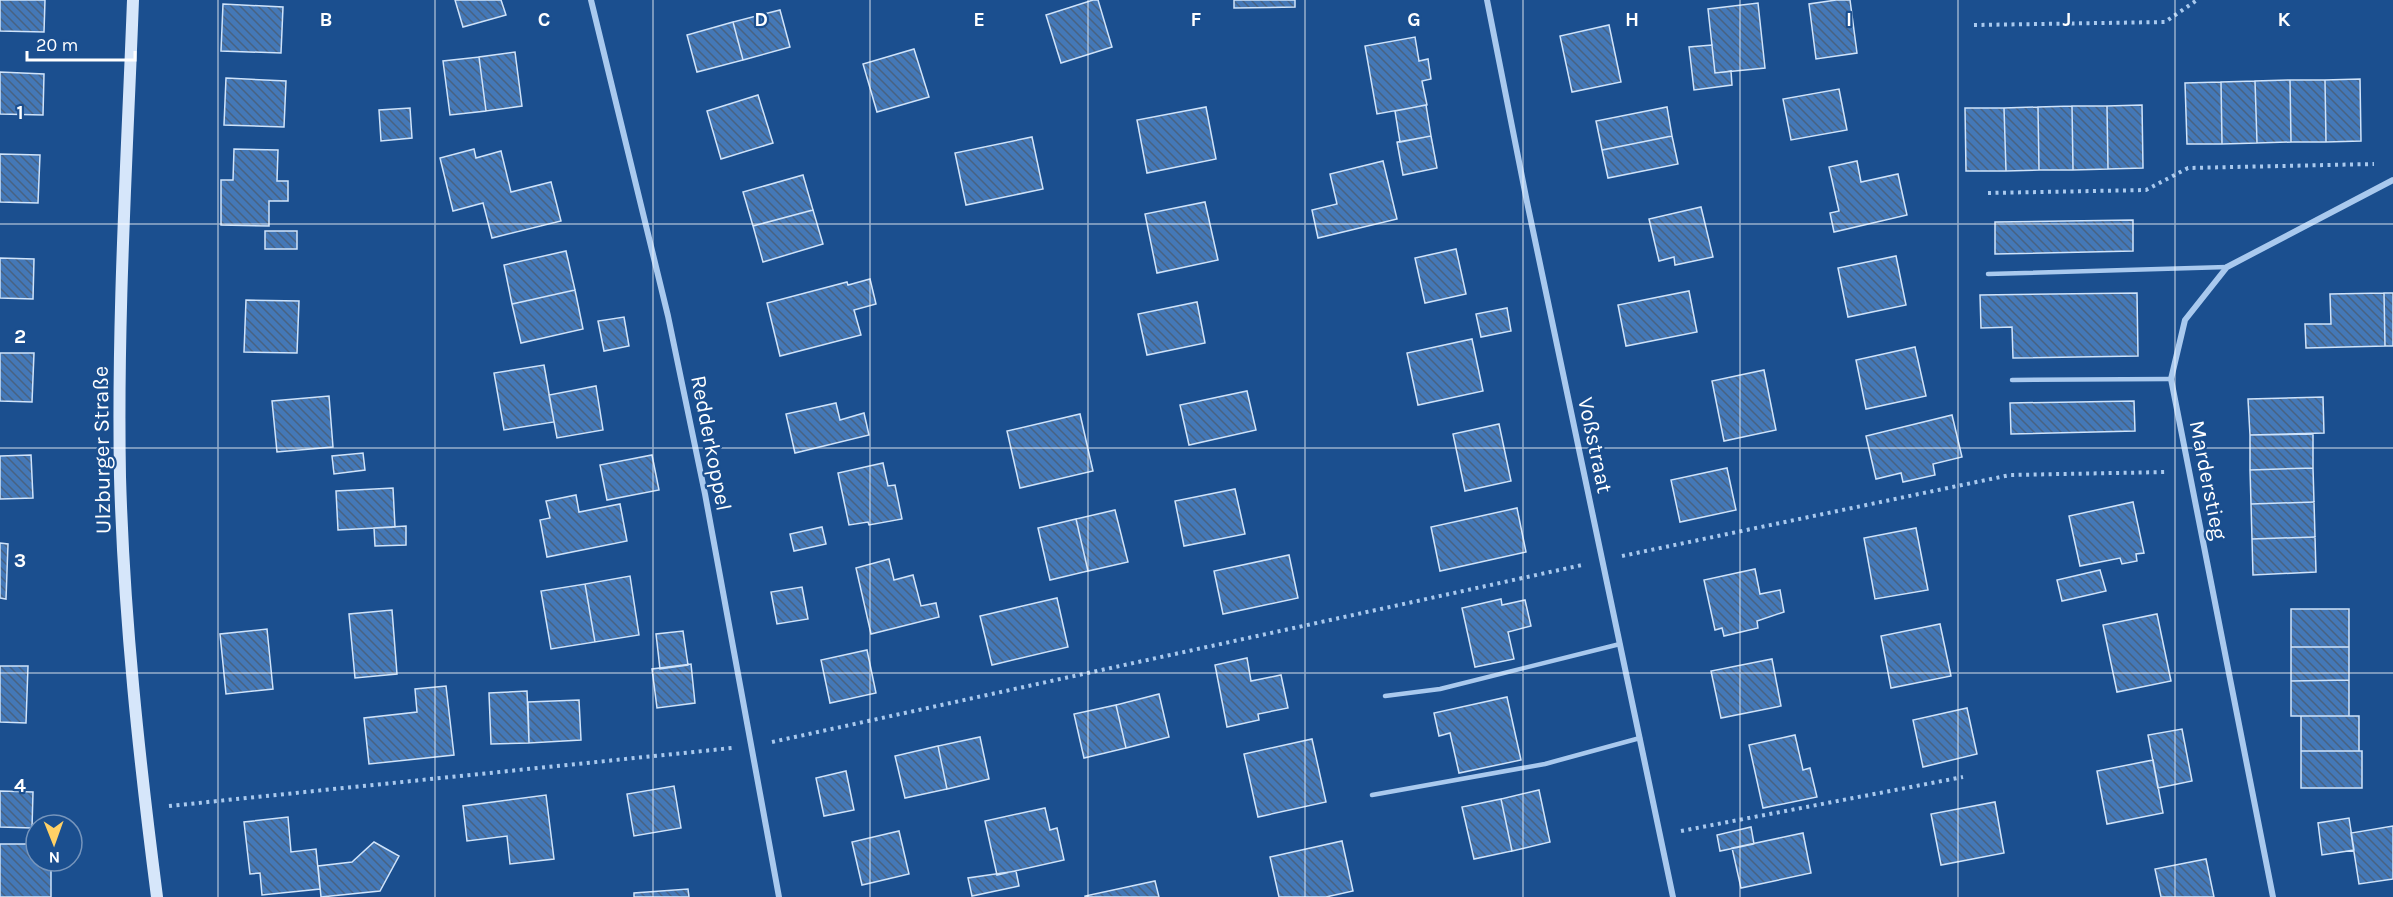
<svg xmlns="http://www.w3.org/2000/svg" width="2393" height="897" font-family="Karla,sans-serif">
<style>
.building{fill:url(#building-back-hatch);stroke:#cfe3fa;stroke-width:1.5}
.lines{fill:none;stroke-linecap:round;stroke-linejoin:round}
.path{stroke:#a9c9ee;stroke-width:4;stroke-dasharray:3 4.5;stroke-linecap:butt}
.service{stroke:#a9c9ee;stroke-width:4.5}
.minor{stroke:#a9c9ee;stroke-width:6}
.secondary{stroke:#d6e6fa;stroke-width:12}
.grid{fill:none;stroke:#fff;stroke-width:1.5;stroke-opacity:0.55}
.labels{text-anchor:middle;stroke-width:4.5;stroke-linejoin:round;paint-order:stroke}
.street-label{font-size:22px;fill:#fff;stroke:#1b4f8f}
.grid-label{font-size:20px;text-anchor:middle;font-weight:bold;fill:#fff;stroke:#1b4f8f;stroke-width:4.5;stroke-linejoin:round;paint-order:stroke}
</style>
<defs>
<pattern id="building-back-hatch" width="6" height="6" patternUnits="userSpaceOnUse" patternTransform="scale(1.5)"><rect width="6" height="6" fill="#4478b7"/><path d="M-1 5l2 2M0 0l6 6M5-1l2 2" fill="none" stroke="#486282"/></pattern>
</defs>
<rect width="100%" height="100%" fill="#1b4f8f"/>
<path class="building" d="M0 0H45L44 32 0 31Z
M455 0H501L506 15 463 27Z
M1093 0H1098L1112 47 1061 63 1046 15Z
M1234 0H1295V7L1234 8Z
M1836 0H1850L1857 53 1816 59 1809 4Z
M1758 3 1765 68 1715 73 1708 9Z
M223 4 283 7 281 53 221 51Z
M780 10 790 47 743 60 733 22Z
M733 22 743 60 697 72 687 35Z
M1609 25 1621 82 1572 92 1560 36Z
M1415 37 1419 61 1428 59 1431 79 1422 81 1427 105 1377 114 1365 46Z
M1712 45 1715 73 1731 71 1732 85 1694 90 1689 47Z
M914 49 929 97 877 112 863 64Z
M515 52 522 106 486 111 479 57Z
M479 57 486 111 450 115 443 61Z
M0 72 44 74 43 115 0 114Z
M226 78 286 81 284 127 224 125Z
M2360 79 2361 141 2326 142 2325 80Z
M2290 80H2325L2326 142H2291Z
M2290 80 2291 142 2257 143 2255 81Z
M2255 81 2257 143 2222 144 2221 82Z
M2221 82 2222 144H2187L2185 83Z
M1839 89 1847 130 1791 140 1783 99Z
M758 95 773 143 721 159 707 111Z
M1426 105 1431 136 1400 142 1395 111Z
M2142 105 2143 168 2108 169 2107 106Z
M2072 106H2107L2108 169 2073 170Z
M2072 106 2073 170H2039L2038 107Z
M1206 107 1216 159 1147 173 1137 120Z
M1667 107 1672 136 1602 150 1596 121Z
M2038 107 2039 170 2006 171 2004 108Z
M410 108 412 138 381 141 379 110Z
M1965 108H2004L2006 171H1966Z
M1431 136 1437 168 1403 175 1397 142Z
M1672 136 1678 164 1608 178 1602 150Z
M1032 137 1043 189 966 205 955 153Z
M234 149 278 150 277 181H288V201H269V226L221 225V180H233Z
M474 149 476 158 501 151 511 192 551 182 561 221 492 238 483 203 453 211 440 158Z
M0 154 40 155 38 203 0 202Z
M1383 161 1397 219 1318 238 1312 210 1337 204 1330 174Z
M1857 161 1861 182 1898 174 1907 215 1834 232 1830 213 1839 211 1829 167Z
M803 175 813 210 753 226 743 192Z
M1205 202 1218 260 1157 273 1145 214Z
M1701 207 1713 257 1675 265 1674 257 1659 261 1649 219Z
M813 210 823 244 763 262 753 226Z
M2133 220V251L1995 254V222Z
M265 231H297V249H265Z
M1456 249 1466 294 1425 303 1415 258Z
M566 251 575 290 512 304 504 265Z
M1896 256 1906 305 1848 317 1838 268Z
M0 258 34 259 33 299 0 298Z
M870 279 876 304 854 310 861 335 780 356 767 303 847 282 848 285Z
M575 290 583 329 521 343 512 304Z
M1689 291 1697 332 1626 346 1618 305Z
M2137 293 2138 356 2013 358 2012 327 1981 328 1980 295Z
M2384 293H2393V346H2385Z
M2384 293 2385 346 2306 348 2305 324H2331L2330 294Z
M246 300 299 301 297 353 244 352Z
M1197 302 1205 343 1147 355 1138 314Z
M1507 308 1511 331 1481 337 1476 314Z
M624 317 629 346 604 351 598 321Z
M1472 339 1483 391 1418 405 1407 353Z
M1915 347 1926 396 1866 409 1856 360Z
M0 353H34L32 402 0 401Z
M544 365 554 422 504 430 494 373Z
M1764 370 1776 430 1724 441 1712 381Z
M596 386 603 430 557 438 549 395Z
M1247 391 1256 430 1189 445 1180 405Z
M329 396 333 447 277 452 272 401Z
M2323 397 2324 433 2250 435 2248 399Z
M2134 401 2135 431 2011 434 2010 403Z
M836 403 840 420 864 413 869 435 795 453 786 414Z
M1080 414 1093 471 1020 488 1007 431Z
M1952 415 1962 457 1933 464 1935 475 1903 482 1901 473 1876 479 1866 436Z
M1499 424 1511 481 1465 491 1453 434Z
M2313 434V468L2250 470V435Z
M363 453 365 470 334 474 332 456Z
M31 455 33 498 0 499V456Z
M652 455 659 490 607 500 600 465Z
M883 463 888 486 895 485 902 519 869 525 868 522 849 525 838 473Z
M1727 468 1736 510 1680 522 1671 480Z
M2313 468 2314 502 2251 504 2250 470Z
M393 488 395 527 338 530 336 491Z
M1235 489 1245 534 1184 546 1175 501Z
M576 495 579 512 620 504 627 541 547 557 540 520 550 518 546 501Z
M2133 502 2144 553 2136 554 2137 561 2122 564 2120 558 2080 566 2069 516Z
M2314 502 2315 537 2252 539 2251 504Z
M1517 508 1526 552 1440 571 1431 527Z
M1115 510 1128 562 1088 571 1076 519Z
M1076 519 1088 571 1050 580 1038 528Z
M406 526V545L375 546 374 528Z
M822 527 826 544 794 551 790 534Z
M1916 528 1928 590 1875 599 1864 538Z
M2315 537 2316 572 2253 575 2252 539Z
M0 543 8 544 6 599 0 598Z
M1289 555 1298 598 1223 614 1214 571Z
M889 559 894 580 913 575 921 606 936 603 939 617 871 634 856 568Z
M1755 569 1760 594 1780 590 1784 612 1757 621 1758 628 1724 636 1722 628 1715 630 1704 580Z
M2100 570 2106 591 2062 601 2057 580Z
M630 576 639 635 595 642 585 584Z
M585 584 595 642 551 649 541 591Z
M802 587 808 619 777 624 771 592Z
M1057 598 1068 647 992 665 980 616Z
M1501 599 1502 605 1525 600 1531 626 1508 632 1514 659 1475 667 1462 608Z
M2291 609H2349V647H2291Z
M392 610 397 674 355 678 349 614Z
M2157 614 2171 681 2117 692 2103 625Z
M1940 624 1951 676 1891 688 1881 636Z
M267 629 273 689 226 694 220 634Z
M683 631 688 665 660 669 656 634Z
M2291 647H2349V680L2291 681Z
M867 650 876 693 830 703 821 660Z
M1247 658 1251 681 1281 675 1288 708 1258 714 1259 720 1227 727 1215 665Z
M1772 659 1781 706 1721 718 1711 671Z
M691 664 695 703 657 708 652 669Z
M0 666H28L26 723 0 722Z
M2349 680V716H2291V681Z
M446 686 454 755 369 764 364 718 417 712 415 689Z
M527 691 529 743 491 744 489 693Z
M1159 694 1169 737 1126 748 1116 705Z
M1507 697 1521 760 1459 773 1450 733 1439 736 1434 713Z
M579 700 581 740 529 743 528 702Z
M1116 705 1126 748 1084 758 1074 714Z
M1967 708 1977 754 1923 767 1913 720Z
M2301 716H2359V751H2301Z
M2182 729 2192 781 2158 788 2148 735Z
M1795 735 1803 770 1810 768 1817 797 1763 808 1749 745Z
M980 737 989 779 947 789 938 746Z
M1312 739 1326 802 1258 817 1244 754Z
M938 746 947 789 905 798 895 756Z
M2301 751H2362V788H2301Z
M2153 760 2163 813 2107 824 2097 771Z
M846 771 854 810 824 816 816 778Z
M674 786 681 828 634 836 627 794Z
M1539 790 1550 842 1512 851 1501 799Z
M0 791 33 792 32 828 0 827Z
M546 795 554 859 510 864 507 836 467 841 463 806Z
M1501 799 1512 851 1474 859 1462 807Z
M1995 802 2004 853 1941 865 1931 814Z
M1045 808 1050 830 1057 828 1064 860 997 875 985 821Z
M288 817 291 852 316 849 320 889 262 895 260 873 250 874 244 822Z
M2349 818 2354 850 2322 855 2318 823Z
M2393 826V879L2359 884 2351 833Z
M1751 827 1754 844 1720 851 1717 835Z
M899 831 909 874 862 885 852 842Z
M1803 833 1811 873 1741 888 1732 848Z
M1342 841 1353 891 1326 897H1279L1270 857Z
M374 842 399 856 380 891 321 897 318 866 352 862Z
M0 844H36V861H51V897H0Z
M2206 859 2214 897H2161L2155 869Z
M1016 871 1019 886 972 896 968 878Z
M1155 881 1159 897H1085V896Z
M688 889 689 897H634V893Z"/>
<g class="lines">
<path class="path" d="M1974 25 2165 22 2197 0
M1988 193 2146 190 2188 168 2374 164
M1622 556 2010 475 2167 472
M772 742 1582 565
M169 806 732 748
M1681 831 1963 777"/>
<path class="service" d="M1988 274 2227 267
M2012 380 2171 379
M1385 696 1440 689 1620 644
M1372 795 1545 764 1640 738"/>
<path class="minor" d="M591 0 668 316 705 494 779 897
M1487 0 1527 202 1673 897
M2273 897 2171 379 2185 320 2227 267 2393 180"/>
<path class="secondary" d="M133 0C127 159 117 318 120 477 124 618 139 757 157 897"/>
</g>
<path class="grid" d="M218 0V897M435 0V897M653 0V897M870 0V897M1088 0V897M1305 0V897M1523 0V897M1740 0V897M1958 0V897M2175 0V897M0 224H2393M0 448H2393M0 673H2393"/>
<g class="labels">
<g class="street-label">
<text transform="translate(712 443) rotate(79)" y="8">Redderkoppel</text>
<text transform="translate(1596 445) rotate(78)" y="8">Voßstraat</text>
<text transform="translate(101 450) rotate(-91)" y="8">Ulzburger Straße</text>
<text transform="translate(2209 480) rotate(79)" y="8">Marderstieg</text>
</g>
</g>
<g class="grid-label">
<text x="326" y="26">B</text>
<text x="544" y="26">C</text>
<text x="761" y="26">D</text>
<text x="979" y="26">E</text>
<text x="1196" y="26">F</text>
<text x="1414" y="26">G</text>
<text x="1632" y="26">H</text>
<text x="1849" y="26">I</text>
<text x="2067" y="26">J</text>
<text x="2284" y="26">K</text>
<text x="20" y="119">1</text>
<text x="20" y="343">2</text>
<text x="20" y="567">3</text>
<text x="20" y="792">4</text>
</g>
<g transform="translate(54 843) rotate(179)"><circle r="28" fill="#1b4f8f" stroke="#7695bc" stroke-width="1.5"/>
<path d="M0-4.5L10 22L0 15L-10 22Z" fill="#ffd166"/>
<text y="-9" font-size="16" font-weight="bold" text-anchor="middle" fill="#ffffff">N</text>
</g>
<path d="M27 51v9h108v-9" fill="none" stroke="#ffffff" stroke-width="3"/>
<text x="36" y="51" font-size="18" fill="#ffffff" stroke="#1b4f8f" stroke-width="4.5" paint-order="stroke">20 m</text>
</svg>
